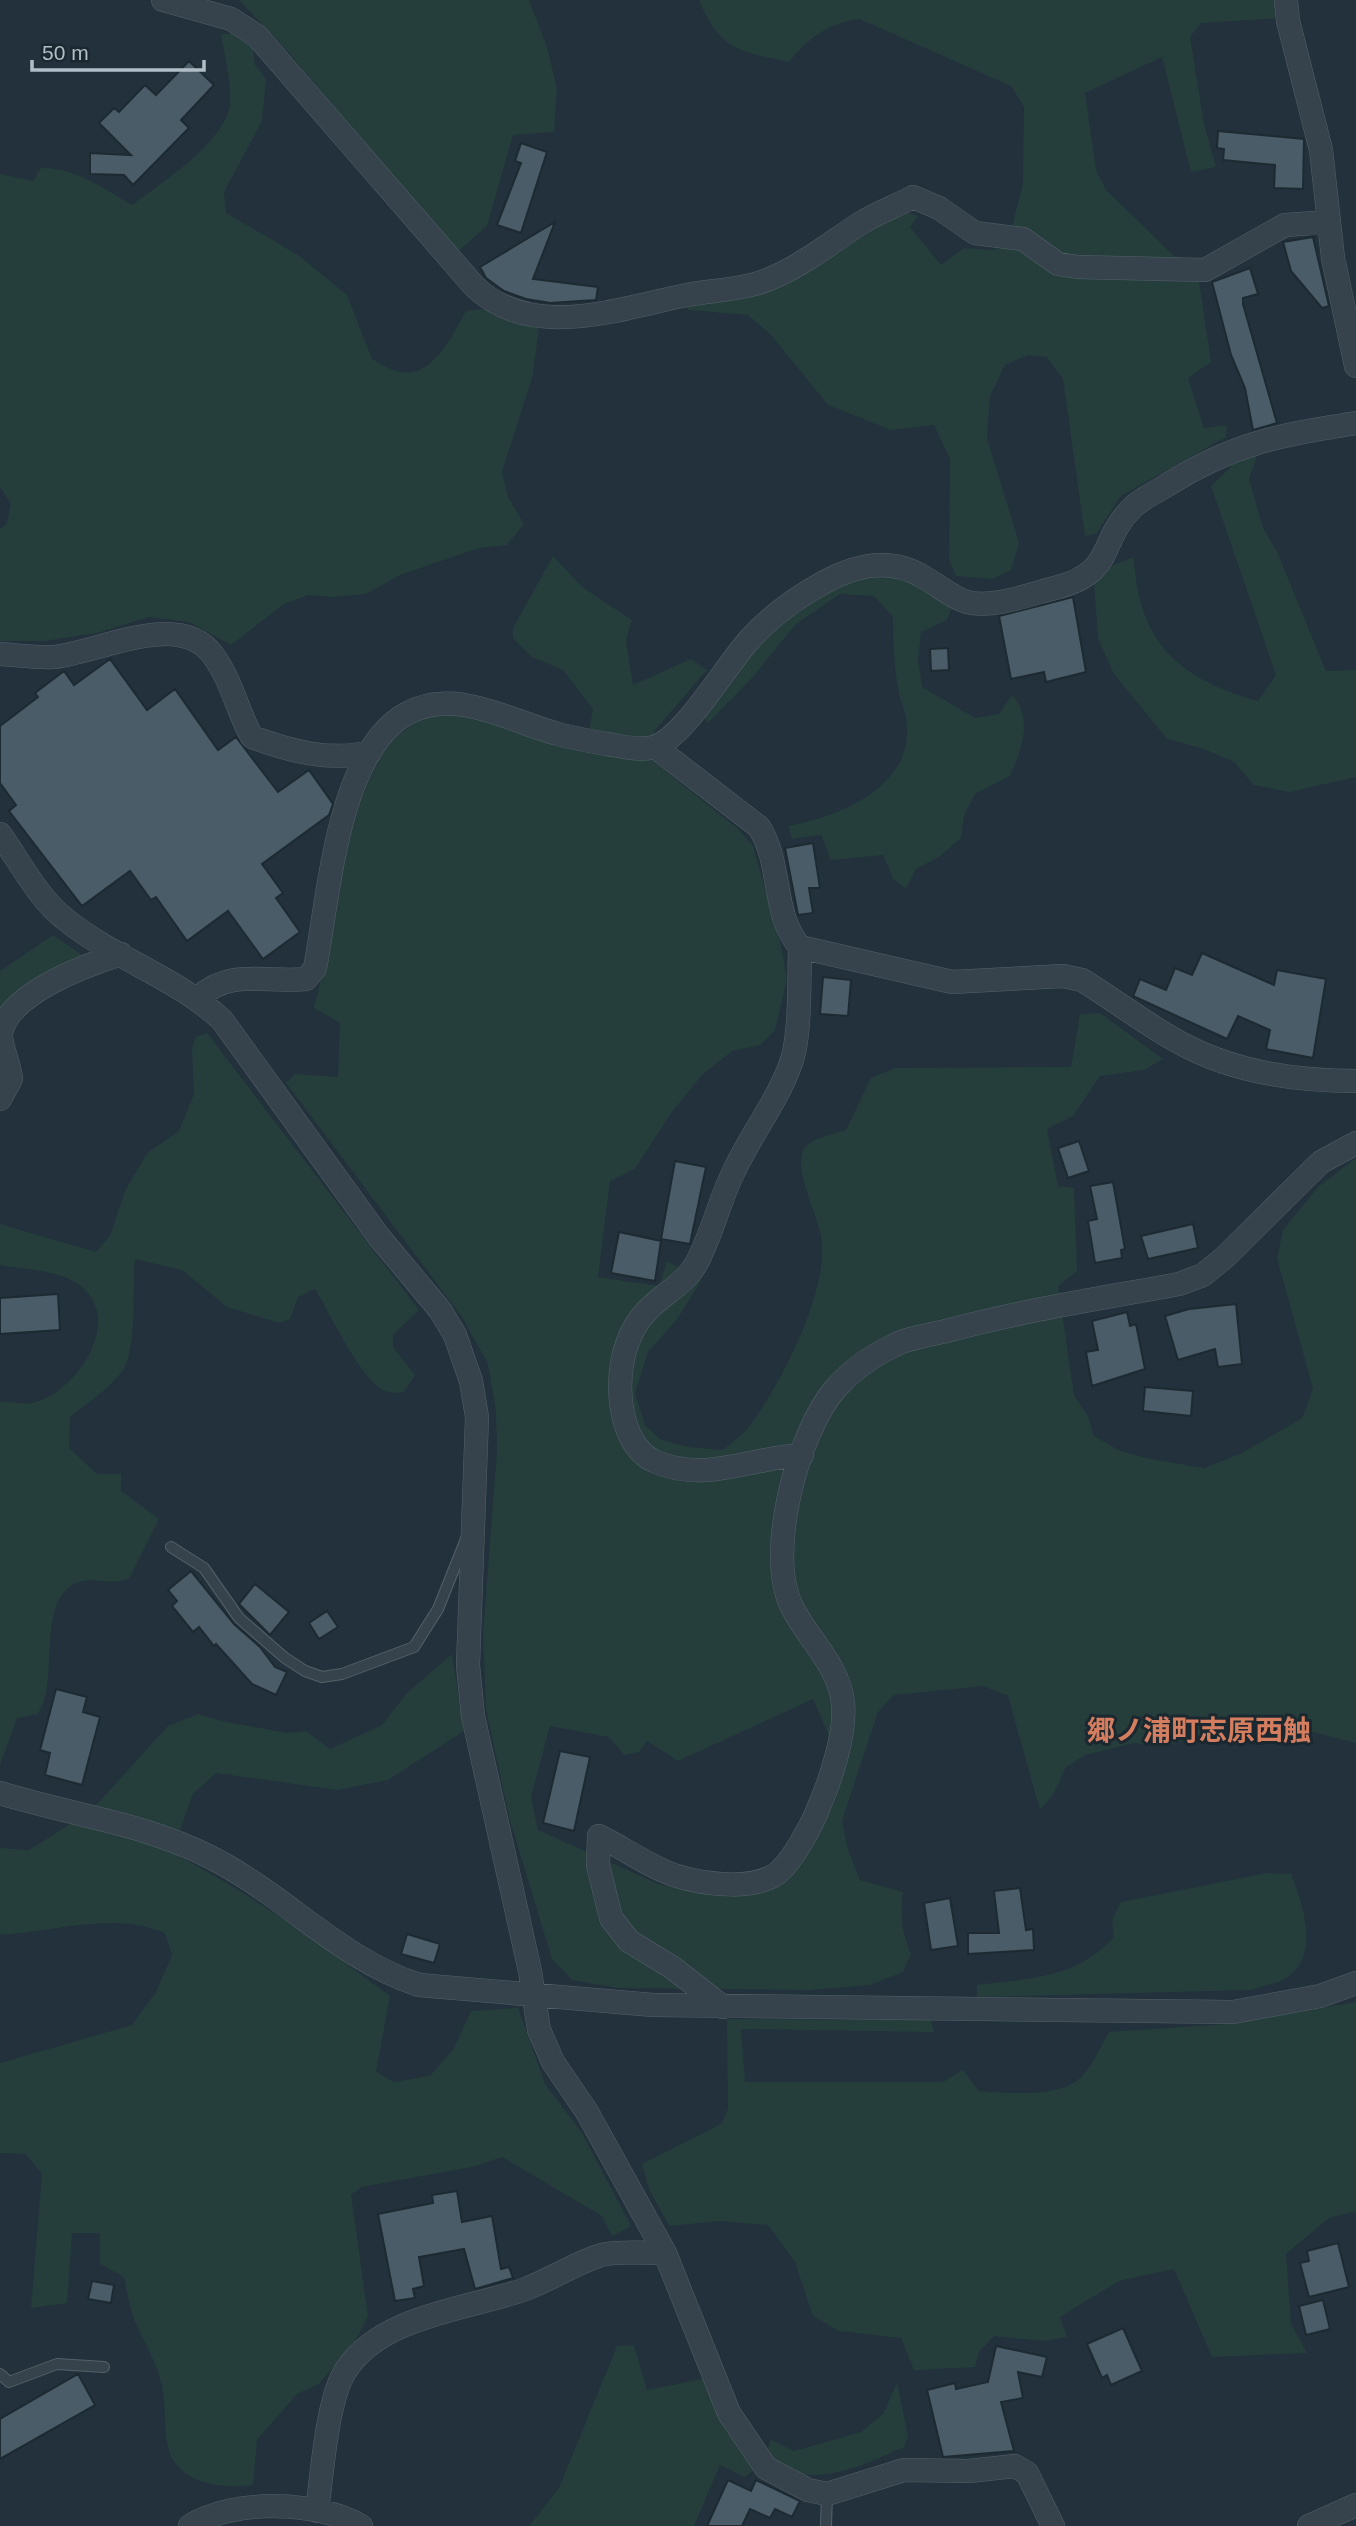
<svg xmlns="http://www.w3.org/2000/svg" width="1356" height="2526" font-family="Helvetica,'Noto Sans JP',sans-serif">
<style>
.green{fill:#253e3c;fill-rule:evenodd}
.building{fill:#4a5c67;stroke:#1d2a32;stroke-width:2}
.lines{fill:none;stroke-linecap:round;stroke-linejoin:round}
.service-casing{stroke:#546169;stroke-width:12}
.minor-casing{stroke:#546169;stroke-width:24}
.service{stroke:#36434c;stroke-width:10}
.minor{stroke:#36434c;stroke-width:23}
.labels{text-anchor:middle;stroke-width:6;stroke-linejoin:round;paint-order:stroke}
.quarter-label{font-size:28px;font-weight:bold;fill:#d57d5f;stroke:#1b2830}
</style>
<rect width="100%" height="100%" fill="#22313b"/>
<path class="green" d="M239 0H529L547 47 557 89 554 132 513 135 487 226 456 253 290 54Z
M699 0H1278L1281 18 1201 23 1190 37 1204 124 1216 167 1191 172 1162 57 1085 93 1096 170 1106 190 1174 256 1196 261 1211 362 1188 378 1204 428 1227 425 1226 437 1121 496 1096 534 1085 536 1063 379 1047 357 1028 355 1005 365 990 396 987 438 1019 543 1011 570 992 579 956 576 949 560 950 459 934 425 891 430 828 405 771 335 748 315 688 310 685 301 791 281 903 211 918 216 910 227 941 265 964 248 992 250 1007 246 1023 184 1024 107 1011 86 860 19C828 23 810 37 789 62 739 51 720 51 699 0Z
M221 34H236L252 44 255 65 266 79 262 121 224 192 226 213 298 255 347 295 372 359C379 363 388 369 396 371 432 382 452 335 466 311L482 309 539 327 533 375 502 472 508 497 524 524 507 545 479 548 400 575 366 594 334 597 308 595 284 604 231 645 189 622 149 617 97 633 44 641H0V529L6 525 11 504 0 487V174L33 181 41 168C74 167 105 189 132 205 161 183 218 147 229 110 234 91 224 54 221 34Z
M1258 453 1249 479 1263 528 1278 554 1326 671 1356 670V777L1289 792 1254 785 1234 762 1204 749 1167 739 1114 674 1098 639 1094 581 1111 566 1134 557C1138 642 1179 679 1258 701L1276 675 1211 486 1238 460Z
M553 556 582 587 632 620 626 640 633 685 691 659 707 670 655 730 649 758 737 828 753 846 780 941 787 979 775 1030 760 1045 732 1051 703 1074 671 1113 635 1169 610 1181 598 1277 659 1286 667 1261 701 1281 678 1318 648 1352 635 1394 645 1425 660 1439 688 1447 723 1450C732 1442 743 1435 750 1425 781 1384 826 1295 822 1244 820 1217 794 1176 803 1150 808 1139 835 1134 846 1130L871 1078 895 1068 1071 1067 1080 1014 1100 1013 1163 1059 1144 1070 1100 1076 1073 1116 1047 1129 1058 1186 1074 1188 1077 1271 1058 1286 1074 1395 1088 1416 1094 1436 1118 1450 1145 1458 1204 1468 1242 1453 1302 1418 1313 1389 1277 1258 1283 1230 1318 1187 1356 1158V1743L1273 1722 1245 1724 1164 1746 1134 1743 1085 1755 1066 1767 1053 1795 1040 1810 1008 1696 983 1686 894 1695 878 1712 842 1821 848 1850 860 1880 903 1892C900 1914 902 1934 911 1954L903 1972 870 1985 810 1990 618 1988 572 1980 552 1959 509 1817 486 1709 483 1633 497 1451 496 1411 488 1364 462 1317 286 1083 295 1074 338 1077 340 1023 314 1008C336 932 340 810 385 748 390 740 401 733 409 727 419 719 434 711 448 712 492 715 544 737 586 749L593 709 563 670 532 657 513 638V628ZM813 1699 830 1738 805 1854 770 1889 728 1897 661 1885 538 1830 531 1797 550 1726 609 1737 624 1755 639 1752 647 1741 678 1761Z
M890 573 937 593 952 607 947 620 921 632 918 659 922 687 975 718 999 714 1012 695C1034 718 1021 751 1010 776L975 794 964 816 961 838 939 857 916 869 906 889 893 879 883 855 831 860 821 835 792 839 788 826C841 816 917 786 906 718 905 711 902 705 900 698 894 670 893 644 893 617L874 596 840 594 796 624 752 678 708 723 703 716 772 630 844 581Z
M53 935 82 955 12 998 0 1020V971Z
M207 1033 419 1310 393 1335V1347L415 1375 404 1392C395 1394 386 1393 378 1387 354 1366 332 1317 315 1289L298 1297 290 1319 280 1323 227 1307 182 1270 135 1259C132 1292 137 1333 126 1364 119 1382 85 1405 70 1417L69 1448 97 1474H121V1491L159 1519 129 1579C108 1586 94 1576 76 1583 42 1598 53 1664 46 1694 45 1701 40 1708 38 1714L17 1718 0 1765V1402C10 1401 22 1405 32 1403 75 1394 124 1323 82 1287 63 1270 25 1270 0 1265V1224L96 1252 110 1236 125 1191 147 1153 179 1131 194 1094 192 1048 196 1037Z
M452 1654 464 1731 388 1780 337 1790 216 1773 193 1794 172 1853C250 1892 320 1944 390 1996L376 2072 394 2082 430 2076 454 2048 471 2011 518 2008 545 2084 582 2133 631 2226 612 2236 602 2216 502 2157 472 2167 361 2187 351 2195 368 2316 357 2338 319 2384 297 2394 257 2440 253 2485C223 2489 176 2484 168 2447 163 2424 167 2401 160 2378 154 2357 142 2339 134 2319 129 2306 127 2291 124 2277L100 2264V2233H72L67 2303 31 2308 42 2174 26 2154 0 2153V2063L132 2025 156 1992 172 1955 165 1933C112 1911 56 1932 0 1935V1848L29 1850 67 1826 100 1801 168 1726 199 1714 221 1721 287 1733 306 1731 330 1749 382 1725 407 1693Z
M1267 1873 1291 1874C1302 1903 1321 1953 1288 1977 1279 1983 1263 1986 1252 1990L977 1997V1985C1030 1978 1076 1979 1114 1937L1112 1920 1121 1902Z
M1356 2002V2211L1329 2218 1286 2254 1291 2324 1307 2353 1212 2357 1174 2269 1119 2281 1060 2317 1067 2337 1043 2341 994 2336 979 2352 975 2367 914 2370 901 2338 839 2331 813 2316 795 2262 768 2225 720 2221 669 2226 649 2189 642 2164 721 2124 728 2109 727 2019 931 2020 934 2032 741 2029 745 2082H943L963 2070 979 2091C1007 2093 1065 2099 1084 2074 1094 2062 1101 2046 1109 2032L1228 2024Z
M634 2345 647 2390 707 2378 756 2469 745 2477 720 2465 694 2526H529L559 2488 617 2346Z
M897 2382 908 2436 904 2447C871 2462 826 2484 790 2471 782 2468 774 2460 767 2455L770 2439 794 2451 861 2432 884 2413Z"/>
<path class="building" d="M189 61 214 85 181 120 189 128 133 185 124 175 90 174V153L131 155 99 123 114 108 119 112 145 85 156 95Z
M1218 131 1304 139 1303 189 1274 188 1275 165 1223 160 1224 149 1217 148Z
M521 143 547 152 521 233 497 225 521 163 515 161Z
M555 222 533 279 598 287 596 300 550 303 526 299 504 291 486 278 480 267Z
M1313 237 1329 306 1322 308 1291 271 1283 242Z
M1250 268 1258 294 1243 298V304L1277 423 1253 430 1245 388 1231 355 1212 282Z
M1073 597 1086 672 1046 682 1044 672 1011 679 999 616Z
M948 648 949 670 931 671 930 649Z
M110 659 147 710 175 689 218 750 236 737 278 792 309 770 333 804 329 815 262 864 283 893 276 898 300 932 263 959 228 911 187 941 156 897 151 900 130 871 82 906 9 811 16 805 0 783V726L38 697 35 693 64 671 74 685Z
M813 843 820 888H809L813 913 798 915 785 848Z
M1202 953 1274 985 1277 970 1326 979 1313 1058 1266 1049 1270 1030 1238 1016 1227 1039 1133 996 1140 979 1166 990 1175 968 1192 975Z
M823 977 851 980 848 1016 820 1014Z
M1079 1141 1089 1171 1068 1178 1058 1148Z
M675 1161 706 1167 690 1244 661 1239Z
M1113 1182 1125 1249 1121 1250 1122 1258 1095 1263 1088 1221 1097 1219 1090 1186Z
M1193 1224 1198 1248 1148 1259 1141 1236Z
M619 1232 661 1241 655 1281 611 1273Z
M58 1294 60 1330 0 1334V1298Z
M1236 1304 1242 1364 1218 1367 1215 1349 1178 1360 1165 1316 1189 1309Z
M1127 1312 1130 1326 1136 1324 1145 1369 1092 1386 1086 1352 1098 1350 1092 1321Z
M1145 1387 1193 1391 1191 1416 1143 1411Z
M191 1571 234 1624 260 1647 275 1667 287 1672 276 1695 252 1684 216 1644 214 1646 199 1627 193 1632 172 1606 177 1601 168 1590Z
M255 1584 289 1612 270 1635 239 1604Z
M327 1611 338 1627 319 1639 309 1623Z
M56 1689 87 1697 83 1712 100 1717 82 1785 45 1775 50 1753 40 1750Z
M560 1751 590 1757 574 1831 543 1823Z
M1020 1888 1026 1930 1033 1929 1034 1950 968 1954V1933H999L994 1891Z
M950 1898 958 1946 931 1950 924 1903Z
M407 1934 440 1944 434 1963 401 1954Z
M457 2191 462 2222 492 2216 501 2269 509 2267 513 2278 475 2289 464 2249 419 2257 424 2286 413 2289 415 2298 395 2301 378 2214 433 2203 432 2195Z
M1338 2243 1349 2287 1309 2297 1300 2263 1309 2261 1307 2251Z
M92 2281 114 2285 111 2303 88 2299Z
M1323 2300 1330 2329 1306 2335 1299 2306Z
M1123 2328 1142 2371 1111 2385 1107 2375 1102 2378 1087 2344Z
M996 2346 1047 2357 1042 2377 1018 2372 1023 2398 1001 2402 1014 2451 943 2457 927 2390 955 2383 956 2389 988 2382Z
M78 2374 95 2405 0 2459V2419Z
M728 2480 751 2491 756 2480 800 2501 792 2517 775 2509 770 2518 750 2509 742 2526H707Z"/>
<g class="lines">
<g class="service-casing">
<path id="service" d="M171 1547 204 1568 239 1618 285 1658 305 1671 322 1677 342 1674 414 1647 438 1609 466 1539
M0 2374 9 2382 57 2364 104 2367
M826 2526 827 2494"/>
</g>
<g class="minor-casing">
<path id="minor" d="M163 0 231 19 257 36 474 286C531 342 620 308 687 295 709 291 733 290 755 284 795 272 827 245 861 223 877 213 896 206 913 197L939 208 975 233 1023 239 1058 264 1078 267 1205 270 1285 225 1328 222
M1286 0 1288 21 1321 150 1333 258 1356 366
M0 654C17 655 37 658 54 657 100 652 178 610 212 654 231 678 237 711 252 737 289 751 331 762 370 752
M655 747 759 827C783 865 771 913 800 947L952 982 1063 976 1082 980C1118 1002 1150 1028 1188 1047 1239 1073 1299 1081 1356 1081
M0 834C20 862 38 898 65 919 114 959 176 977 222 1020L379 1237 440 1310 455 1335 471 1381 477 1417 468 1665 473 1716 530 1971 539 2030 553 2062 587 2112 665 2253 729 2413 766 2468 808 2490 827 2494 904 2470 969 2471 1015 2466 1027 2473 1053 2526
M800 947C799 978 801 1035 791 1063 777 1102 751 1134 734 1171 719 1201 712 1235 696 1264 685 1284 661 1295 646 1312 620 1340 615 1386 625 1422 630 1439 639 1455 656 1462 707 1483 753 1457 802 1455
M198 998C230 968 266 983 306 979L315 968C329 897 337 753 406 714 454 686 512 722 558 734 576 739 595 742 613 745 626 747 641 751 654 747 685 737 726 665 750 639 769 618 796 598 821 584 854 565 891 556 925 578 938 585 953 598 967 602 992 609 1031 594 1055 588 1117 572 1097 542 1133 507 1142 498 1157 492 1167 485 1234 443 1280 435 1356 423
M0 1099 11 1079C10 1064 0 1046 1 1032 11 992 87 965 121 954
M0 1793C70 1815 144 1823 210 1857 284 1894 339 1959 419 1985L653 2005 1233 2012 1320 1996 1356 1983
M723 2007 673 1968 629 1941 611 1918 598 1865 599 1836C624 1848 651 1868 677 1876 703 1884 748 1890 773 1876 790 1867 813 1823 820 1804 831 1779 846 1732 843 1704 840 1667 809 1640 793 1609 764 1556 798 1431 836 1388 851 1371 872 1356 893 1346 909 1337 932 1335 950 1330 1025 1310 1103 1298 1179 1284L1203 1275 1225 1257 1321 1162 1356 1143
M317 2511C322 2475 327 2398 346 2370 381 2316 467 2309 523 2290 546 2282 587 2257 606 2254 625 2251 646 2253 665 2253
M190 2526C232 2499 317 2500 361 2526
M1309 2526 1356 2505"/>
</g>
<use href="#service" class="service"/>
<use href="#minor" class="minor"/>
</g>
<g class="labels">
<g class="quarter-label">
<text x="1199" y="1740">郷ノ浦町志原西触</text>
</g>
</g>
<path d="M32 60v10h172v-10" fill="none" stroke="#b1bec7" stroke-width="3.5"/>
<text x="42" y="60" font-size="21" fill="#b1bec7" stroke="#1b2830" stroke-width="5" paint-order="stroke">50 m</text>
</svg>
